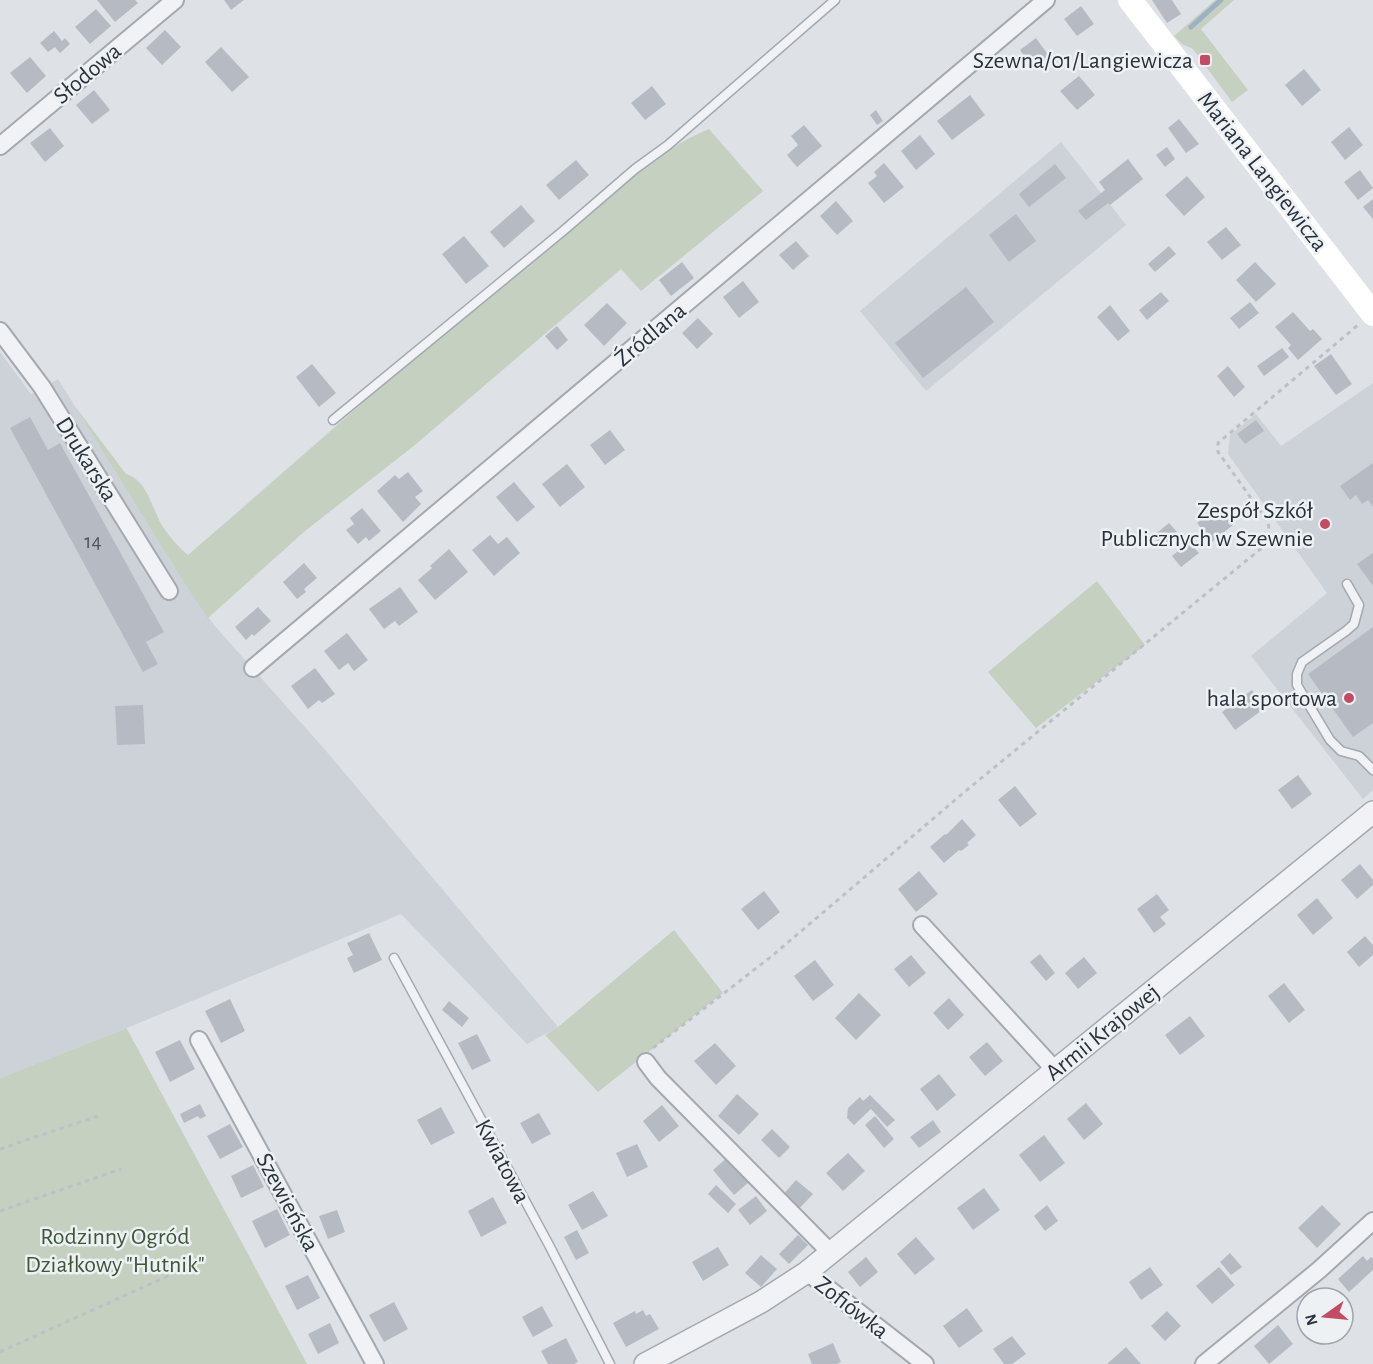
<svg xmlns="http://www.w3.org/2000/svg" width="1373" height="1364" font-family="'Alegreya Sans',sans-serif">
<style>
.built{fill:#cdd1d8}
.green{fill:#c5d0c0}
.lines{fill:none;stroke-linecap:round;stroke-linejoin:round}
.stream{stroke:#9cb1c4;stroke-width:5}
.building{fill:#b6bbc3}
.service-casing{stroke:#a4a9b0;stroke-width:11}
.minor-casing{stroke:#a4a9b0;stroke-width:20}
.tertiary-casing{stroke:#a4a9b0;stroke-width:24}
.path{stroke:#bdc0c5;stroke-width:3;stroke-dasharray:4.5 4.5;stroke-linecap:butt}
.service{stroke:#f1f2f5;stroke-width:8}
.minor{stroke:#f1f2f5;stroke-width:16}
.tertiary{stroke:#f1f2f5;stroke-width:21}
.secondary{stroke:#fff;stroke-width:24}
.poi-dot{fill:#c24c63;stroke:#edf1f4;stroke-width:2}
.labels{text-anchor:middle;stroke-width:5;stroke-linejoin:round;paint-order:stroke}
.number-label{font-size:21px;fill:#4c545e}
.poi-label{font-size:24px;fill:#29313c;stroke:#edf1f4;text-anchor:end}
.street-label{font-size:24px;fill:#29313c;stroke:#edf1f4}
.park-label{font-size:24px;fill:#3e5737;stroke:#edf1f4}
</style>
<rect width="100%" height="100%" fill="#dee2e7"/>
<path class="built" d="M1061 142 1126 225 926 391 860 311Z
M0 352 31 394 58 379 181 578 214 625 327 752 558 1027 527 1044 401 914 127 1028 0 1078Z
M1373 383V790L1363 799 1251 656 1327 593 1228 454 1230 435 1256 414 1281 446Z"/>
<path class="green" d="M1215 0H1234L1201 29 1248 90 1232 102 1193 49 1182 44 1174 36Z
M709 129 763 191 641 291 621 269 415 445 305 531 208 618 181 578 74 405 126 474C148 480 152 510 163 527 170 537 178 547 188 555 317 444 443 329 577 225 622 189 654 152 709 129Z
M1097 581 1145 645 1036 728 988 672Z
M674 930 723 993 598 1092 545 1035 558 1027Z
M127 1028V1029L307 1364H0V1078Z"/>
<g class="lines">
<path class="stream" d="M1191 27 1221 0"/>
</g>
<path class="building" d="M97 0H135L138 3 115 22Z
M224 0H244L231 10Z
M1152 0H1172L1181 14 1167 23Z
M1081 6 1094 24 1077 36 1064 19Z
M96 9 111 26 90 44 75 27Z
M165 30 181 47 162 65 146 48Z
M54 31 62 41 65 38 70 44 60 53 55 47 48 52 40 43Z
M1036 38 1049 56 1033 68 1020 50Z
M221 47 249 77 232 92 205 62Z
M30 57 46 76 27 93 10 73Z
M1304 69 1321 90 1302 106 1285 85Z
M1079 76 1095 95 1077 110 1060 91Z
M652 86 666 104 645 120 631 103Z
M94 90 110 110 92 124 76 105Z
M970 95 985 115 952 140 937 121Z
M876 110 883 121 877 125 870 115Z
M1179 119 1199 144 1186 153 1168 128Z
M804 125 822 146 797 167 787 155 798 145 791 136Z
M1349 127 1363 145 1345 160 1331 142Z
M50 128 64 146 45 162 30 143Z
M920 135 935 154 916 170 901 151Z
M1167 147 1175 159 1165 167 1156 155Z
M1128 159 1143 179 1110 205 1108 203 1086 220 1078 211 1105 190 1099 182Z
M576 160 589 175 559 200 546 185Z
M884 163 904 187 884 203 868 183 877 176 874 172Z
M1055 164 1066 178 1029 207 1019 194Z
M1360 170 1373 188 1358 200 1344 182Z
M1187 176 1205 197 1184 216 1165 195Z
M1373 199V219L1363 207Z
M836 201 853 221 837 235 820 216Z
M521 205 535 221 504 248 490 232Z
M1016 214 1036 241 1009 262 989 235Z
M1226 227 1241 245 1222 260 1207 242Z
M464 236 489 266 466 284 442 254Z
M796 241 809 256 793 270 779 255Z
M1169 246 1176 254 1155 272 1148 264Z
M682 262 694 278 671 296 659 280Z
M1255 262 1276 284 1256 302 1236 280Z
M743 281 759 302 739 318 723 297Z
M966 287 994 322 923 378 895 343Z
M1161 292 1169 301 1147 320 1139 310Z
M1250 302 1259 313 1239 329 1230 318Z
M607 303 627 323 604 346 584 325Z
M1110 305 1130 331 1118 341 1097 317Z
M1293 312 1310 331 1313 329 1322 339 1298 360 1288 348 1291 345 1275 327Z
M698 318 713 334 697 349 682 333Z
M557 326 568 340 557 350 545 336Z
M1282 348 1289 357 1264 376 1257 366Z
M1331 354 1352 384 1336 395 1314 366Z
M312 364 336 393 319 407 296 377Z
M1228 366 1245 387 1234 397 1217 376Z
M30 417 48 450 60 443 164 632 146 642 158 664 143 672 10 428Z
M1256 420 1264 431 1245 444 1237 434Z
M610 430 625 450 605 465 590 445Z
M1373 463V507L1368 500 1362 504 1356 495 1350 500 1340 486Z
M567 464 585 487 560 507 542 484Z
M408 472 423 491 415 497 421 504 403 522 377 491 395 475 399 479Z
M514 482 535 507 517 522 496 497Z
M1218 506 1233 525 1212 542 1197 523Z
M362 508 381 531 369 541 366 537 358 544 346 530 354 524 350 518Z
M1169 523 1177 532 1168 539 1170 542 1163 548 1153 536Z
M490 535 498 544 507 537 520 553 494 576 472 550Z
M1189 542 1199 553 1181 567 1172 556Z
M449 549 468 572 435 600 418 580 432 568 430 566Z
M1373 553V586L1357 564Z
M304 563 317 578 304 589 306 592 297 599 283 582Z
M400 587 418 612 399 626 395 621 384 629 369 609Z
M258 607 271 621 254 636 252 634 246 640 235 627Z
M1373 627V723L1353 737 1308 674Z
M347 633 368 660 354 671 348 663 339 670 324 651Z
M315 668 335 694 322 703 319 700 308 709 291 686Z
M1252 690 1265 708 1235 730 1222 712Z
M143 705 145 744 117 745 115 706Z
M1298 775 1312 794 1292 809 1278 790Z
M1015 786 1037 814 1020 827 998 800Z
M962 819 976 835 967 843 969 845 961 851 959 850 944 863 930 847 945 834 946 835Z
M1360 864 1373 880V885L1357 899 1341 880Z
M919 871 938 894 916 912 898 889Z
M764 891 780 912 758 930 741 909Z
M1157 894 1169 910 1160 917 1166 924 1154 933 1137 909Z
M1317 898 1333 918 1313 935 1297 915Z
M369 933 382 960 354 973 347 958 353 955 347 943Z
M1365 936 1373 945V955L1359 967 1347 952Z
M1040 954 1055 973 1046 981 1030 962Z
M911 955 926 973 909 987 894 969Z
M1084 957 1097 973 1078 989 1065 973Z
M815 960 834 985 813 1001 794 976Z
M1284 983 1305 1010 1289 1023 1268 996Z
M859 993 881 1015 856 1040 835 1018Z
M949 998 964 1015 948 1030 933 1013Z
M230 999 245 1031 221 1043 205 1011Z
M449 1001 469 1018 462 1027 442 1010Z
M1190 1016 1205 1036 1180 1055 1165 1035Z
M477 1034 491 1061 472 1070 458 1043Z
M180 1040 195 1069 170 1082 155 1052Z
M987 1042 1003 1061 985 1076 969 1057Z
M715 1043 736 1066 716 1085 694 1061Z
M939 1074 956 1095 937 1111 920 1089Z
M737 1094 759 1114 739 1135 718 1116Z
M870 1095 895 1120 887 1127 871 1109 854 1125 847 1118 848 1108 860 1097 863 1101Z
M1086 1103 1103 1124 1084 1140 1067 1119Z
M200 1104 206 1116 200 1119 198 1116 184 1123 180 1114Z
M662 1105 679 1126 659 1142 643 1121Z
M441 1107 455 1133 431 1145 417 1120Z
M539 1113 551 1134 532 1144 520 1123Z
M875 1116 894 1139 884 1148 865 1125Z
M933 1120 941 1132 919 1148 910 1137Z
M230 1124 243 1147 220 1159 207 1136Z
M772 1129 790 1147 779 1158 761 1140Z
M1044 1135 1065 1163 1040 1182 1019 1155Z
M637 1144 648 1167 627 1177 616 1153Z
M848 1153 865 1171 843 1191 826 1173Z
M728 1157 749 1182 734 1195 713 1170Z
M253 1165 264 1187 241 1198 231 1176Z
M796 1180 813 1194 796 1212 780 1198Z
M716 1185 736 1204 728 1213 708 1194Z
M984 1188 1000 1210 973 1230 957 1208Z
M593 1191 608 1216 582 1230 568 1205Z
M756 1196 767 1211 750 1225 738 1210Z
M493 1197 507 1223 481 1237 468 1211Z
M1047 1205 1058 1221 1045 1231 1034 1216Z
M1322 1205 1341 1224 1317 1248 1298 1228Z
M277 1209 290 1235 265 1248 252 1221Z
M337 1210 345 1232 328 1239 319 1216Z
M577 1230 589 1253 576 1260 564 1237Z
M798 1235 808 1245 789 1264 779 1254Z
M916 1237 935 1259 915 1275 897 1254Z
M718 1247 729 1265 703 1281 692 1262Z
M1230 1253 1242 1267 1231 1275 1220 1262Z
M761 1255 777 1269 761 1287 745 1273Z
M1363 1256 1367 1261 1371 1257 1373 1259V1270L1349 1292 1338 1279Z
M866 1257 878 1272 860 1287 848 1272Z
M1150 1267 1163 1285 1141 1300 1129 1282Z
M1219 1267 1235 1285 1212 1304 1196 1286Z
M308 1275 320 1298 297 1310 285 1286Z
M394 1302 408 1329 384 1342 369 1315Z
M542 1306 553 1326 533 1337 522 1317Z
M967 1308 983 1331 959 1348 943 1326Z
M643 1310 646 1316 650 1314 659 1329 626 1347 613 1323 635 1311 636 1314Z
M1167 1311 1181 1326 1165 1341 1151 1326Z
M330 1323 339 1343 318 1354 308 1334Z
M1278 1325 1293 1344 1269 1364 1254 1346Z
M1012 1336 1026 1354 1012 1364H1004L993 1349Z
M566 1338 578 1362 574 1364H548L541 1351Z
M833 1343 841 1362 837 1364H812L808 1354Z
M1126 1347 1141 1364H1107Z"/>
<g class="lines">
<g class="service-casing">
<path id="service" d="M333 420 563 231 635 169 668 145 835 0
M1347 584 1359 605 1354 624 1346 631 1302 662 1297 674V685L1330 740 1341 751 1359 756 1373 770
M394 958 549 1245 610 1364"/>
</g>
<g class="minor-casing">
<path id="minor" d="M0 146 175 0
M0 331 42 387 169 591
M253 668 1046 0
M922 925 1055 1070
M199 1040 375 1364
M646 1062 658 1078 831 1253
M807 1272 925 1364
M1204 1364 1319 1270 1373 1221"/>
</g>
<g class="tertiary-casing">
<path id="tertiary" d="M645 1364 761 1302 807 1272 1373 812"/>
</g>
<path class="path" d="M653 1048 772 956 968 789 1263 547 1270 535 1268 522 1221 456 1218 452V443L1358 325
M0 1149 101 1115
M0 1211 121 1169
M0 1352 179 1271"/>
<use href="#service" class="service"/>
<use href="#minor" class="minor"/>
<use href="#tertiary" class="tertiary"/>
<path class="secondary" d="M1130 0 1373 314"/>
</g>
<g class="poi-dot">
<rect x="1199" y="54" width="12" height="12" rx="3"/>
<circle cx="1325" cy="524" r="6"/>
<circle cx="1349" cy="698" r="6"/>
</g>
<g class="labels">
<g class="number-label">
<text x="93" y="548">14</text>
</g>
<g class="poi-label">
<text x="1193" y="68">Szewna/01/Langiewicza</text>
<text x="1313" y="518">Zespół Szkół<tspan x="1313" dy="28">Publicznych w Szewnie</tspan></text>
<text x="1337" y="706">hala sportowa</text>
</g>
<g class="street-label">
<text transform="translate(87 73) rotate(-40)" y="8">Słodowa</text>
<text transform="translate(1263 171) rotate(52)" y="8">Mariana Langiewicza</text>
<text transform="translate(650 334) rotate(-40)" y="8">Źródlana</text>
<text transform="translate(87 459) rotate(58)" y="8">Drukarska</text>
<text transform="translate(1102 1032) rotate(-39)" y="8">Armii Krajowej</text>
<text transform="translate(503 1161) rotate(62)" y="8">Kwiatowa</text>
<text transform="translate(288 1202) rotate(62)" y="8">Szewieńska</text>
<text transform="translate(852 1307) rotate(38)" y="8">Zofiówka</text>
</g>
<g class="park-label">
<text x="115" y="1244">Rodzinny Ogród<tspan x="115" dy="28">Działkowy "Hutnik"</tspan></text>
</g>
</g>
<g transform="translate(1325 1316) rotate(255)"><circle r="28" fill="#edf1f4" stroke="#9fa4aa" stroke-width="1.5"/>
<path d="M0-4.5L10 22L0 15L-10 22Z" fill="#c24c63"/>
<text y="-9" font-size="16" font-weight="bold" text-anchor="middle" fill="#29313c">N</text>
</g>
</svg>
